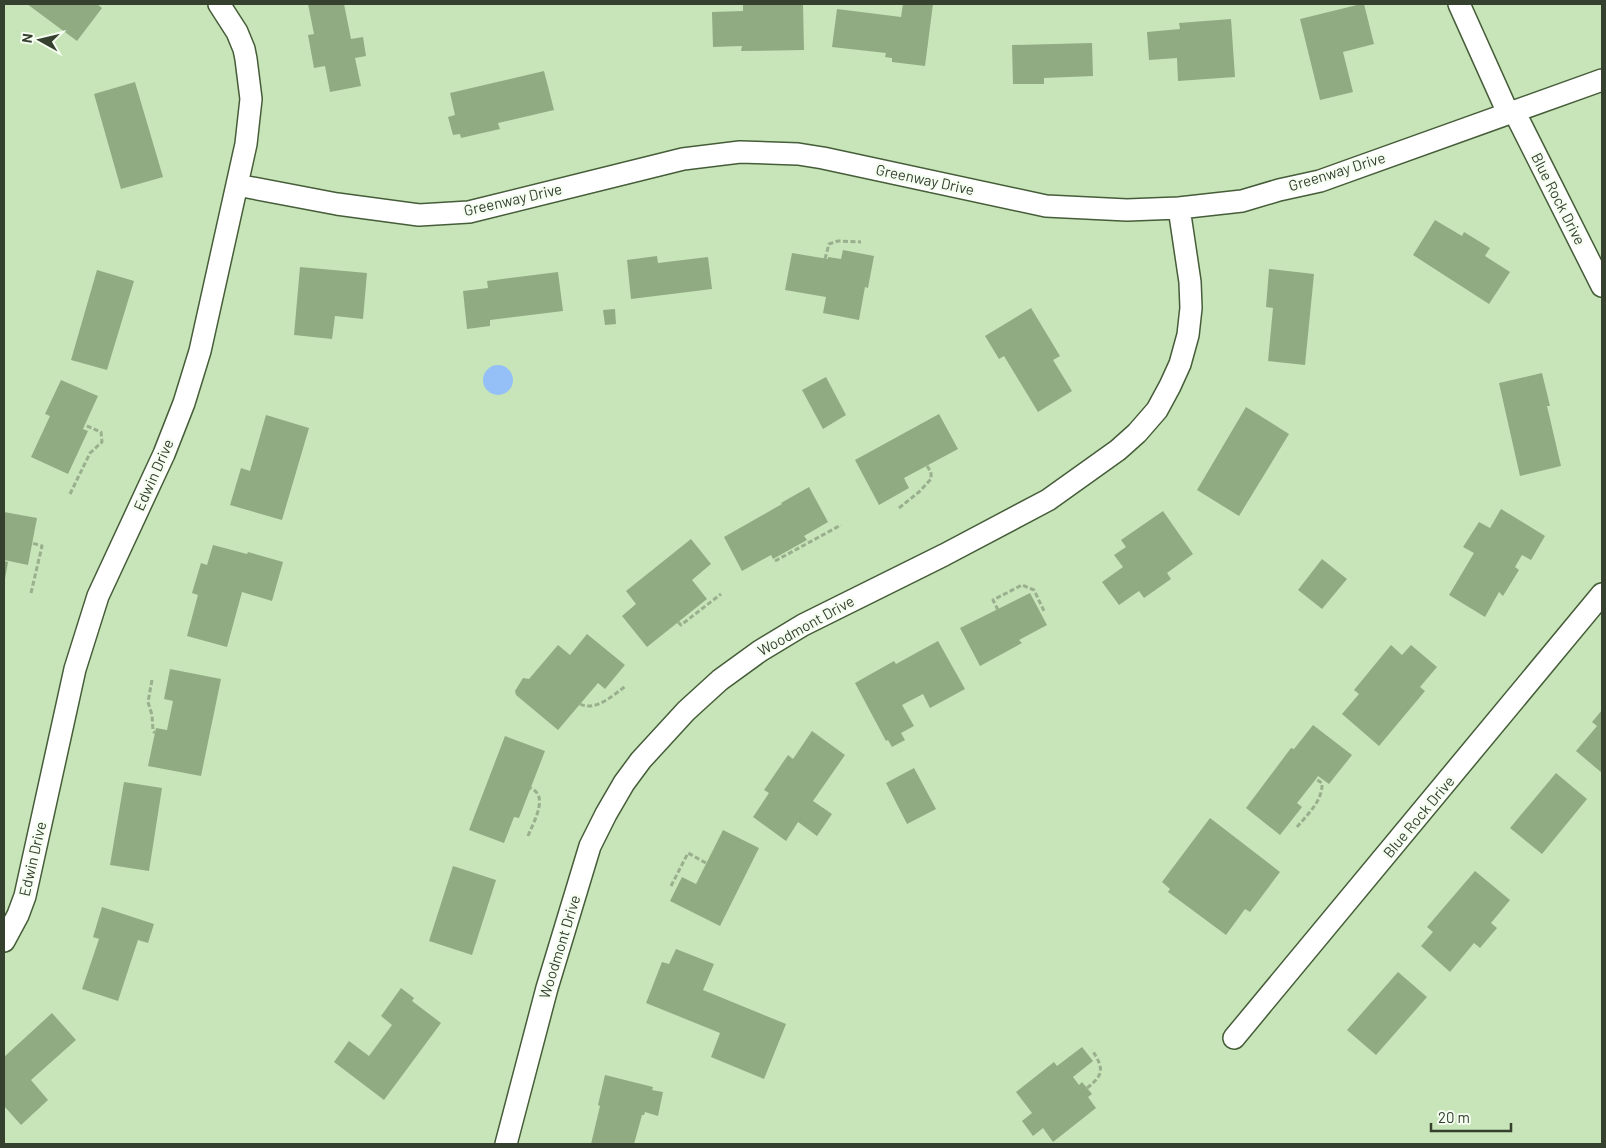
<svg xmlns="http://www.w3.org/2000/svg" width="1606" height="1148" font-family="Barlow,sans-serif">
<style>
.water{fill:#95c0f7}
.building{fill:#90ab82}
.lines{fill:none;stroke-linecap:round;stroke-linejoin:round}
.minor-casing{stroke:#455d38;stroke-width:24}
.path{stroke:#99af8d;stroke-width:3;stroke-dasharray:5 2.5;stroke-linecap:butt}
.minor{stroke:#fff;stroke-width:21}
.labels{text-anchor:middle;stroke-width:4.5;stroke-linejoin:round;paint-order:stroke}
.street-label{font-size:15px;fill:#35402f;stroke:#f5fef1}
</style>
<rect width="100%" height="100%" fill="#c8e4b9"/>
<path class="water" d="M483 380a15 15 0 1 1 30 0a15 15 0 1 1-30 0Z"/>
<path class="building" d="M27 4H97L102 8 77 41Z
M308 4H344L351 39 363 37 366 56 355 58 361 86 330 92 325 66 314 68 308 35 314 34Z
M743 4H803L804 50 741 51 742 46 713 47 712 12 743 11Z
M903 4H933L925 66 892 62V58L885 57 886 53 832 47 837 9 901 17Z
M1361 4H1364L1374 44 1343 52 1353 92 1320 100 1300 19Z
M1231 19 1235 77 1178 81 1177 58 1149 60 1147 32 1180 29 1179 23Z
M1092 43 1093 76 1044 78V84H1013L1012 45Z
M544 71 554 110 498 123 500 129 461 138 460 134 453 135 448 117 455 115 450 93Z
M135 82 163 177 121 189 94 94Z
M1435 220 1462 236 1464 232 1490 248 1485 256 1510 272 1489 304 1413 255Z
M843 250 874 256 868 288 865 287 859 320 823 313 826 297 785 290 792 253 828 259V257L841 259Z
M657 256 658 263 708 257 712 289 631 299 627 260Z
M300 267 367 273 363 319 335 316 332 339 294 335Z
M1269 269 1314 274 1305 365 1268 361 1273 308 1266 307Z
M97 270 134 281 107 370 71 360Z
M558 272 563 311 490 320V326L467 329 463 291 488 288 487 281Z
M1031 308 1060 356 1053 360 1072 391 1038 412 1004 356 999 359 985 336Z
M615 309 616 324 605 325 603 310Z
M1542 373 1550 406H1547L1561 466 1520 476 1499 383Z
M826 377 846 415 823 429 802 390Z
M61 380 98 396 83 429 88 431 68 474 31 457 50 416 45 414Z
M1246 407 1289 434 1239 516 1197 490Z
M939 414 958 449 904 478 909 488 879 505 855 460Z
M266 415 309 428 282 520 230 505 241 468 250 471Z
M809 487 828 522 804 536 807 540 773 559 771 555 742 571 724 537 782 504 781 503Z
M1501 509 1545 536 1531 560 1522 555 1515 567 1519 570 1503 596 1499 592 1485 617 1449 595 1474 553 1463 547 1479 522 1490 528Z
M1163 511 1193 554 1167 573 1171 579 1144 598 1139 591 1119 605 1102 582 1123 567 1114 555 1126 547 1121 540Z
M4 512 37 518 28 565 4 560Z
M691 539 711 564 692 580 707 599 647 647 622 616 636 604 626 591Z
M213 545 247 554 248 552 283 562 272 601 242 592 227 647 187 636 198 595 192 593 201 563 207 565Z
M1322 559 1347 579 1322 609 1298 590Z
M4 561 8 562 5 579H4Z
M1030 593 1047 625 1019 640 1022 643 980 666 960 628Z
M587 634 625 665 605 689 598 683 558 730 516 695 515 691 523 678 529 679 558 645 570 655Z
M938 641 965 689 930 708 923 694 902 705 914 726 901 733 905 740 892 747 888 740 886 741 855 683 894 661 896 664Z
M1391 645 1402 655 1411 645 1437 667 1420 687 1425 691 1379 746 1342 714 1359 694 1354 690Z
M170 669 221 679 201 776 148 766 156 728 167 730 173 701 164 699Z
M1602 710V773L1576 751 1597 726 1592 722Z
M1313 725 1352 755 1329 784 1318 776 1316 779 1297 803 1302 807 1280 835 1246 808 1291 748 1294 749Z
M812 731 845 755 813 801 832 814 817 836 798 822 786 841 753 817 769 793 764 790 788 755 793 759Z
M505 736 545 751 519 818 514 817 504 843 469 830Z
M914 768 936 809 907 824 886 783Z
M1556 773 1587 799 1542 854 1510 828Z
M124 782 162 788 149 871 110 865Z
M1210 818 1280 872 1250 912 1245 909 1226 935 1168 892 1170 889 1162 882Z
M723 830 759 848 720 926 670 901 682 877 696 884Z
M453 866 496 880 472 955 429 941Z
M1475 871 1510 900 1491 923 1497 928 1480 948 1474 943 1450 972 1421 946 1433 932 1427 927Z
M102 907 154 924 148 943 138 940 118 1001 82 989 99 939 93 937Z
M676 949 714 964 703 990 786 1024 764 1079 711 1057 720 1033 646 1003 662 962 669 964Z
M1398 972 1427 997 1376 1055 1347 1030Z
M401 988 414 998 412 1001 441 1023 384 1100 334 1062 349 1041 369 1056 392 1025 381 1016Z
M52 1013 76 1040 31 1080 48 1100 21 1125 4 1106V1057Z
M1082 1047 1093 1061 1073 1077 1079 1085 1082 1082 1092 1094 1088 1097 1096 1108 1053 1142 1043 1128 1033 1136 1022 1121 1032 1113 1016 1092 1054 1062 1057 1066Z
M605 1075 653 1087 652 1090 663 1092 658 1116 645 1112 644 1115H642L634 1144H591L600 1106 598 1105Z"/>
<g class="lines">
<g class="minor-casing">
<path id="minor" d="M1459 4 1508 113
M1514 111 1602 286
M237 185 337 204 419 215 469 212 683 159 740 152 798 154 823 158 1046 206 1127 210 1179 208 1242 201 1279 190 1320 181 1602 80
M4 941 18 915 25 896 75 669 98 596 164 454 184 403 200 351 246 144 251 99 246 59 244 49 237 32 219 4
M1234 1038 1602 594
M506 1144 547 988 590 846 606 814 624 783 641 760 686 711 720 680 760 651 803 625 944 555 1048 500 1118 450 1137 433 1157 410 1170 386 1180 364 1188 335 1191 308 1190 282 1179 208"/>
</g>
<path class="path" d="M825 259 829 244 838 241 861 242
M70 494 90 453 102 442 101 432 85 425
M899 508 919 492 931 479V472L927 466
M775 561 841 525
M31 593 42 546 32 543
M998 610 993 600 1022 585 1034 590 1044 611
M678 622 681 625 721 594
M152 680 148 702 152 715 153 731 155 733
M580 704C596 712 613 695 626 686
M1297 827C1308 814 1323 800 1322 783L1316 779
M528 836C533 823 550 795 530 788
M671 886 688 853 706 863
M1087 1088C1104 1075 1104 1068 1092 1050"/>
<use href="#minor" class="minor"/>
</g>
<g class="labels">
<g class="street-label">
<text transform="translate(1337 172) rotate(-17)" y="5">Greenway Drive</text>
<text transform="translate(925 180) rotate(12)" y="5">Greenway Drive</text>
<text transform="translate(1558 199) rotate(63)" y="5">Blue Rock Drive</text>
<text transform="translate(513 200) rotate(-13)" y="5">Greenway Drive</text>
<text transform="translate(154 475) rotate(-66)" y="5">Edwin Drive</text>
<text transform="translate(806 626) rotate(-29)" y="5">Woodmont Drive</text>
<text transform="translate(1419 817) rotate(-50)" y="5">Blue Rock Drive</text>
<text transform="translate(33 859) rotate(-77)" y="5">Edwin Drive</text>
<text transform="translate(560 947) rotate(-73)" y="5">Woodmont Drive</text>
</g>
</g>
<rect width="1606" height="1148" fill="none" stroke="#35402f" stroke-width="10"/>
<g transform="translate(40 40) rotate(278)" stroke="#f5fef1" stroke-width="4" paint-order="stroke">
<path d="M0-4L9 19L0 12L-9 19Z" fill="#35402f"/>
<text y="-8" font-size="14" font-weight="bold" text-anchor="middle" fill="#35402f">N</text>
</g>
<path d="M1431 1123v8h80v-8" fill="none" stroke="#35402f" stroke-width="2.5"/>
<text x="1438" y="1123" font-size="15" fill="#35402f" stroke="#f5fef1" stroke-width="4" paint-order="stroke">20 m</text>
</svg>
